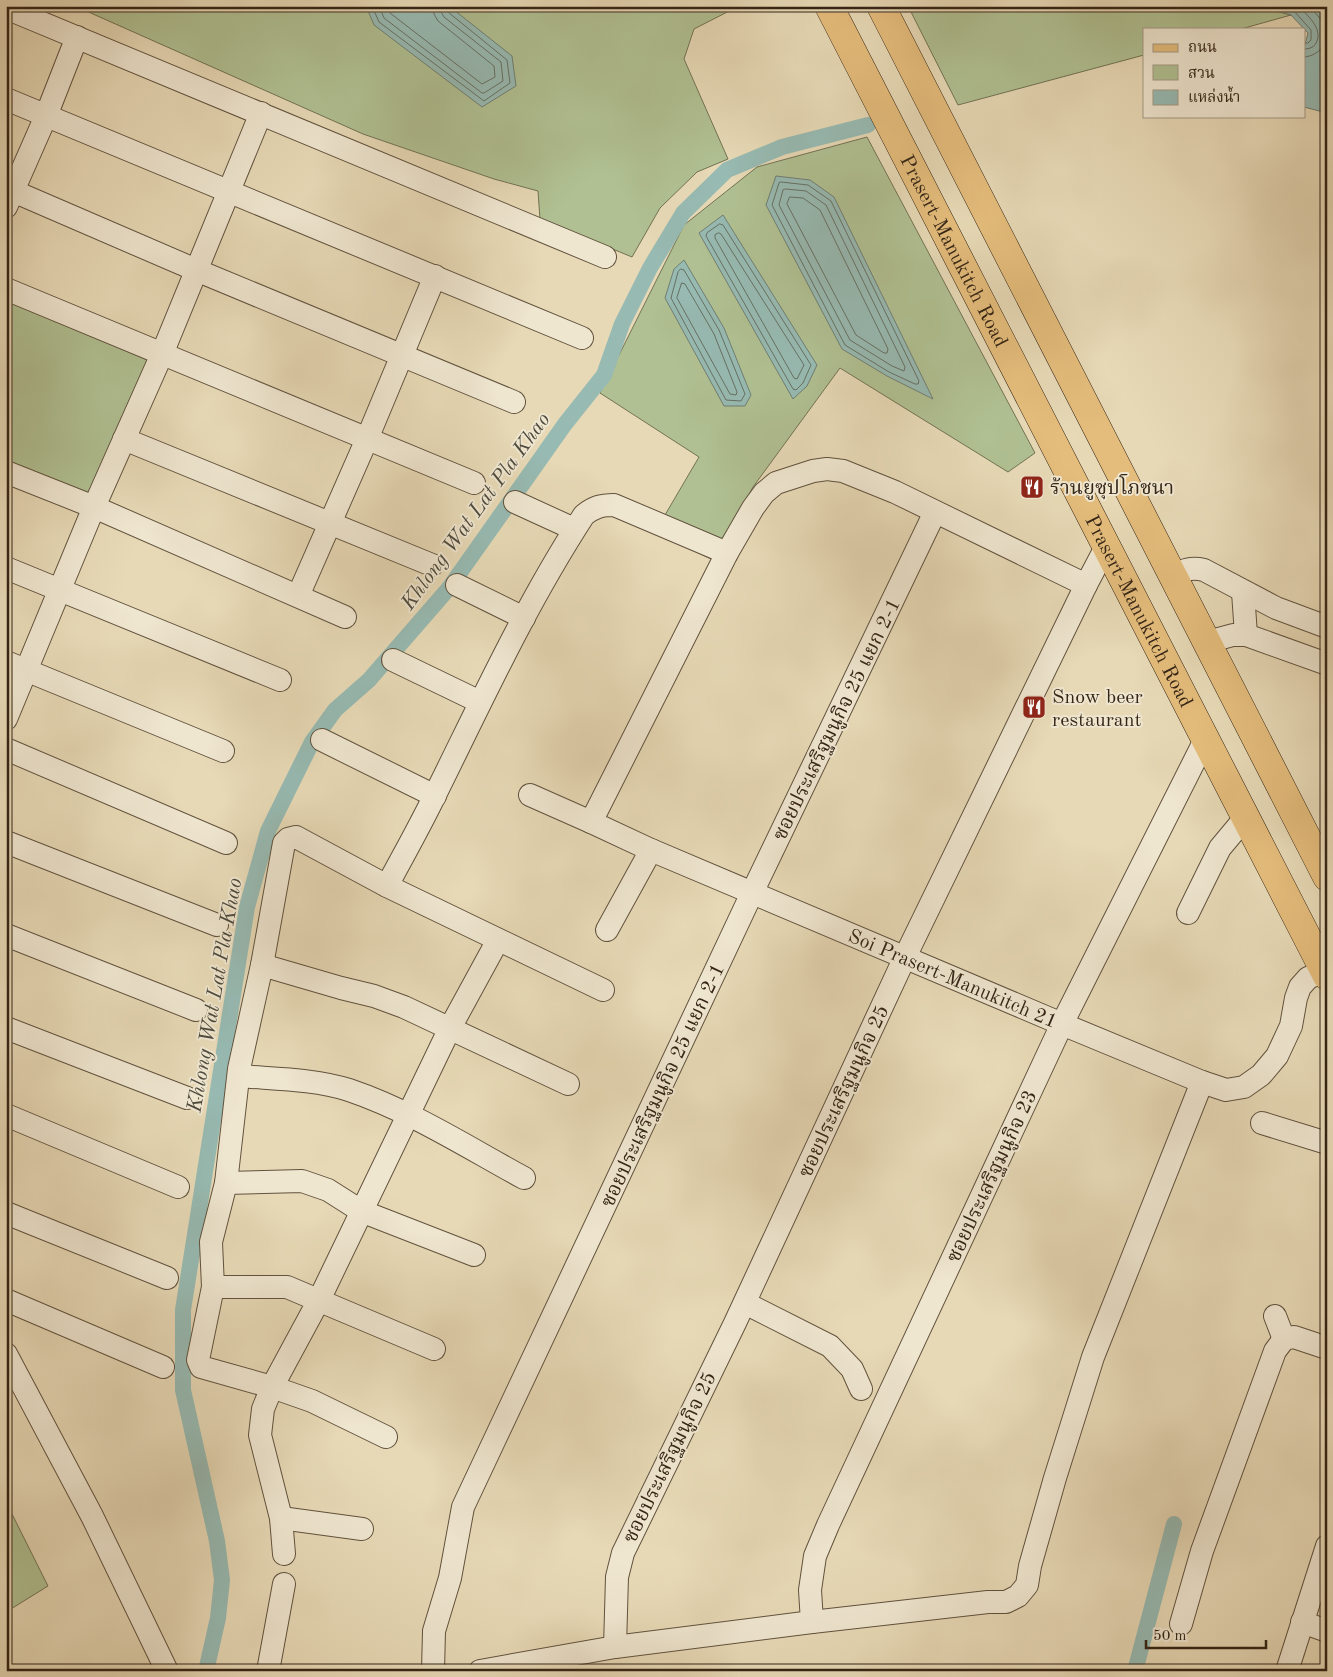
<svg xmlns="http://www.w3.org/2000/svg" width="1333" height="1677" font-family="'Old Standard TT','Noto Serif Thai',serif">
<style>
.green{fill:#b0c092;stroke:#727254}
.water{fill:#97bab2;stroke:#6f7e74}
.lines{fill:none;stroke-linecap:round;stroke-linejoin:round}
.shore{stroke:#667064;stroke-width:1}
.canal{stroke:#97bab2;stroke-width:16}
.minor-casing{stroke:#61523e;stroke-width:24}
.major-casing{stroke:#342516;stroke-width:29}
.minor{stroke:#efe6d0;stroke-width:22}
.major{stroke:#e4bc7b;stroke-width:28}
.labels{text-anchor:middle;stroke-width:4;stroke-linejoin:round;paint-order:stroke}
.street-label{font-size:20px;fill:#342516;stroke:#efe6d0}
.poi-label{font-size:20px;fill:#342516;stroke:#efe6d0;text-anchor:start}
.water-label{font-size:21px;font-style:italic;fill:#4d4a3d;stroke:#efe6d0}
</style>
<rect width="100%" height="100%" fill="#e7d9b6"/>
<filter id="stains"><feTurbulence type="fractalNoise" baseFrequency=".004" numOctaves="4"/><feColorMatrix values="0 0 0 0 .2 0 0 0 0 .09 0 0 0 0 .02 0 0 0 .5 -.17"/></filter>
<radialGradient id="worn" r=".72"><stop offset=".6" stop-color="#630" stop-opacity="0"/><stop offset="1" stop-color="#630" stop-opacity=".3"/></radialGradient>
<path class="green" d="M75 6H739L694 29 684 59 728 159 697 172 660 208 632 257 540 219 538 191 494 179 363 134Z
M908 6H1258L1291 15 1241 29H1144V55L958 105Z
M867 137 1035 453 1008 472 840 368 753 487 713 560 655 532 699 457 600 393 684 225 757 167Z
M6 301 164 367 101 518 6 479Z
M6 1502 48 1586 6 1612Z"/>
<path class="water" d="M366 6H449L512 56 516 86 482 107 374 25Z
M1258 6H1327V113L1304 107V48L1308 33 1291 15Z
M776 176 810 180 834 197 933 399 887 376 842 349 766 205Z
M723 215 817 365 807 386 793 399 699 233Z
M684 260 724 328 751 395 745 406H724L665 298 674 269Z"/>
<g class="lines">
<path class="shore" d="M372 6 379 22 484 101 510 83 507 60 448 12 446 6
M379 6 384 18 482 93H484L503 81 501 62 444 17 441 12 440 6
M387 6 390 13 482 84 495 77 494 66 438 21 434 14 433 6
M1277 6 1294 11 1311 30V40L1308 43H1304
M1298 6C1307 15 1322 27 1317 41 1315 47 1310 49 1304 49
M1304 57C1320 56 1332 40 1324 25 1321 18 1314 12 1309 6
M781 182 808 185 831 201 919 381 918 384H915L889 372 845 345 772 205 779 183Z
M786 189 806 191 826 205 905 367 904 371 892 366 850 340 779 205 783 190Z
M790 197 803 198 820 210 888 349 887 353H884L856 335 787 204Z
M720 224 723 225 811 365 803 383 796 390 793 389 706 236 707 233Z
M719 233 721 234 804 365 797 379 794 378 715 238V235Z
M681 269 684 270 719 330 745 394 741 401 726 400 671 298 678 272Z
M682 283 685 284 714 334 737 392 736 395 730 394 677 298Z"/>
<path class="canal" d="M206 1671 218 1618 222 1580 217 1541 183 1390V1310L247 907 268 831 312 742 335 710 369 680 449 588 565 424 604 375 622 324 650 268 683 213 727 170 782 147 868 125
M1135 1671 1174 1524"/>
<g class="minor-casing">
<g id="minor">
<path d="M6 8 605 257"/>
<path d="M6 99 582 338"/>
<path d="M6 188 196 270 514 402"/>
<path d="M6 207 46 116 77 37"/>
<path d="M6 289 474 483"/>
<path d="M124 439 432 565"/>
<path d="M6 472 94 507 345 617"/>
<path d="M515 502 574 529"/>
<path d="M6 568 280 680"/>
<path d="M1173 575C1184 570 1191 567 1204 570L1276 608 1327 627"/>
<path d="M457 585 524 618"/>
<path d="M1243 592 1246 635"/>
<path d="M298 596 367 439 435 276"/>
<path d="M1207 642 1233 635H1246L1327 664"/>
<path d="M393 660 480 702"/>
<path d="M6 662 223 751"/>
<path d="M6 719 94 507 162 354 261 113"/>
<path d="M322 740 435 796"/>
<path d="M6 749 226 843"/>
<path id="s1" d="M530 795 591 822 651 850 1062 1024 1202 1082 1226 1090 1244 1087 1261 1075 1277 1056 1291 1026 1296 998 1300 987 1308 978 1324 971"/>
<path d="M591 822 727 553 753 508 764 493 776 483 813 471 827 469 843 471 895 492 1086 585"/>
<path d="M6 842 217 925"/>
<path d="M387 886C403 856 420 826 435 795 482 700 526 604 584 515 594 507 601 505 614 505L727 553"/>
<path d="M1188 913 1220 848 1245 818"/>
<path d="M607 930 651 850"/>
<path d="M6 935 196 1010"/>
<path d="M262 965 341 988 374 996 404 1007 568 1084"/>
<path d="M6 1028 187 1098"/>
<path d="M239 1076C275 1079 315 1079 349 1090 411 1111 467 1147 524 1178"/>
<path d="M6 1115 178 1187"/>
<path d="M1262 1123 1327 1143"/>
<path d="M226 1183 302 1181 328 1190 361 1211 474 1255"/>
<path d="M6 1213 167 1278"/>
<path d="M213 1287H287L434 1349"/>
<path d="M6 1300 163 1367"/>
<path d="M745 1303 830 1346 852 1369 861 1389"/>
<path d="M1275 1316 1284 1339"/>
<path d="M6 1354 92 1516 167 1671"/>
<path d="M386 1437 312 1401 272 1387 201 1367 198 1360 213 1287 211 1242 226 1183 239 1069 262 965 284 843 288 839 296 837 387 886 603 990"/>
<path d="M281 1518 362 1529"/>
<path d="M284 1554 281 1518 260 1435 263 1409 272 1387 319 1300 450 1028 498 940"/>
<path d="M812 1622 810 1590 815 1556 828 1525 1062 1024 1205 740"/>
<path d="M1302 1622 1327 1631"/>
<path d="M1181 1624 1202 1551 1275 1351 1284 1339 1294 1337 1327 1348"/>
<path d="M615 1647 617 1577 623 1553 735 1323 905 957 1086 585 1107 545"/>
<path d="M268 1671 284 1584"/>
<path d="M433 1671 434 1631 450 1578 463 1507 752 893 935 512"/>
<path d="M480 1671 615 1647 812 1622 988 1602H1006L1018 1596 1027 1585 1030 1566 1055 1478 1093 1357 1202 1082"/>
<path d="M1287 1671 1327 1546"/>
</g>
</g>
<g class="major-casing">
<g id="major">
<path id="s2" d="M829 6 1327 976"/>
<path d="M881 6 1327 877"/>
</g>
</g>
<use href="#minor" class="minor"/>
<use href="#major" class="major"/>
</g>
<defs>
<g id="restaurant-square" transform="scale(1.25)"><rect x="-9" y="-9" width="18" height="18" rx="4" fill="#8f2418" stroke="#efe6d0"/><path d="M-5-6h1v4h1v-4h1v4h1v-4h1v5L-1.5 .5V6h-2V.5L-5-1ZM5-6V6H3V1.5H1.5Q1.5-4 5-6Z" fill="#fff"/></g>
</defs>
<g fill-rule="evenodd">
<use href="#restaurant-square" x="1032" y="487"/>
<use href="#restaurant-square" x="1034" y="707"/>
</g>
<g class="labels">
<g class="street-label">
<text dy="7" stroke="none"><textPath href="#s2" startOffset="275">Prasert-Manukitch Road</textPath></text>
<text dy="7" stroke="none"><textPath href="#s2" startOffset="680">Prasert-Manukitch Road</textPath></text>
<text transform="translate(836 719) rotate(-64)" y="7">ซอยประเสริฐมนูกิจ 25 แยก 2-1</text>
<text dy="7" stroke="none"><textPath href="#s1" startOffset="461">Soi Prasert-Manukitch 21</textPath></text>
<text transform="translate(662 1085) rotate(-65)" y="7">ซอยประเสริฐมนูกิจ 25 แยก 2-1</text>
<text transform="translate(843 1091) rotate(-65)" y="7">ซอยประเสริฐมนูกิจ 25</text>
<text transform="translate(991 1176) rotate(-65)" y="7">ซอยประเสริฐมนูกิจ 23</text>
<text transform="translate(669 1457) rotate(-64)" y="7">ซอยประเสริฐมนูกิจ 25</text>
</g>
<g class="poi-label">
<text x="1050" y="494">ร้านยูซุปโภชนา</text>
<text x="1052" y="703">Snow beer<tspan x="1052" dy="23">restaurant</tspan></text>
</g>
<g class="water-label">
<text transform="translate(475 511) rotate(-54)" y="7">Khlong Wat Lat Pla Khao</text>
<text transform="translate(214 995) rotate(-80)" y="7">Khlong Wat Lat Pla Khao</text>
</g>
</g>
<rect width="1333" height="1677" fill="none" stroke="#e7d9b6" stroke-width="25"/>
<rect x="8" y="8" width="1318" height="1662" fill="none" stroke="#342516" stroke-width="2.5"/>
<rect x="12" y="12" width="1308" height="1652" fill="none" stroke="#342516"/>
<rect x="1143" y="28" width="162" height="90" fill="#efe6d0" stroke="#a49986"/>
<rect x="1153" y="44" width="25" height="8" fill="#e4bc7b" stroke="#a49986"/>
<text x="1188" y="52" font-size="15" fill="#342516">ถนน</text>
<rect x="1153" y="65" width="25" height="15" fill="#b0c092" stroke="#a49986"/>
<text x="1188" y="78" font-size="15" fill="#342516">สวน</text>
<rect x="1153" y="90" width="25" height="15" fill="#97bab2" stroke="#a49986"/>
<text x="1188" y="102" font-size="15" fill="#342516">แหล่งน้ำ</text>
<path d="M1146 1640v8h120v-8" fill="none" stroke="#342516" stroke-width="2.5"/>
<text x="1153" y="1640" font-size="15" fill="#342516" stroke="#efe6d0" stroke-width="4" paint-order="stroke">50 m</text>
<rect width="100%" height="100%" filter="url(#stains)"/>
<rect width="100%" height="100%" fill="url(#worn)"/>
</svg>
